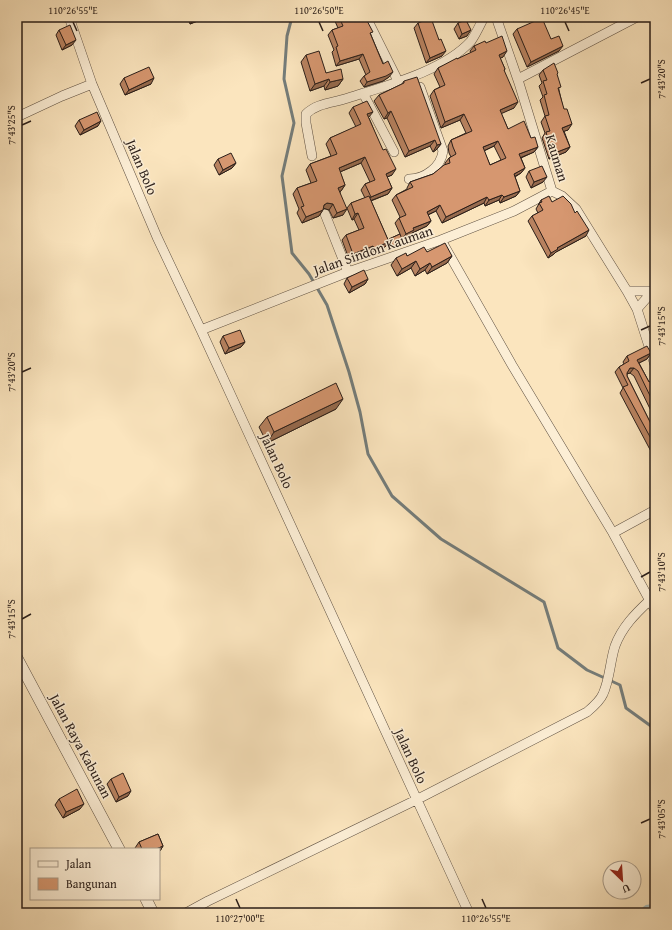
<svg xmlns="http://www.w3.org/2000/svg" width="672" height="930" font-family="'Gentium Book Plus',serif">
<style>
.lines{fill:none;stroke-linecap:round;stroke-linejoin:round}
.stream{stroke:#747d7b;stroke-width:3}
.river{stroke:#a5bcbd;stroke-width:17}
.minor-casing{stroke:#5e5042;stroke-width:10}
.tertiary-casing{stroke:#5e5042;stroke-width:12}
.minor{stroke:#fceed5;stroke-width:9}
.tertiary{stroke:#fceed5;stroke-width:11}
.wall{fill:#b88260;stroke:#2a1e19;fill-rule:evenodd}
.shaded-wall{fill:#966a4e;stroke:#2a1e19}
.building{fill:#d69770;stroke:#2a1e19;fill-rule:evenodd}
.ticks{fill:none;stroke:#2a1e19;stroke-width:1.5}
.labels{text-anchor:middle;stroke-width:3;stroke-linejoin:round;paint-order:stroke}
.street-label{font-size:14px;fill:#2a1e19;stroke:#fceed5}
.neatline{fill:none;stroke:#2a1e19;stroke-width:1.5}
.ticks-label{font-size:10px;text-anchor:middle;fill:#2a1e19}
</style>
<rect width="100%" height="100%" fill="#fbe5be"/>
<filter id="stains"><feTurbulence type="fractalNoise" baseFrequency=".005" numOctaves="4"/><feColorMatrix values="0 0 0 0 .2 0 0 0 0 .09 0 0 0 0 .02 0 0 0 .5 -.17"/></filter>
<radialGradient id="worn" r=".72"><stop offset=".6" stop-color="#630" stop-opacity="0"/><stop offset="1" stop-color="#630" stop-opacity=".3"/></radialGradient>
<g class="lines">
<path class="stream" d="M292 17 287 36 284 79 294 123 282 176 292 253 309 274 327 305 349 372 360 412 368 454 392 496 441 539 544 602 558 648 587 670 620 685 626 708 655 729"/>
<path class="river" d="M649 913H655"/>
<g class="minor-casing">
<path id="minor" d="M69 17 92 84 157 237 201 330 469 913
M366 17 398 81
M496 17 519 83 552 191 562 196 576 209 627 291 637 309 655 365
M518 79 637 17
M363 93 394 152
M17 117 62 96 92 84
M312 156 306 123V114C317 103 333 103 348 98 385 86 444 71 471 41 476 34 480 25 484 17
M409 179C425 179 441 167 443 151L420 87
M325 214 348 272
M441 240 512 365 613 533 655 610
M627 291H655
M637 309 652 292
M201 330 348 272 441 240 514 211 552 191
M613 533 655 510
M186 913 208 901 416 800 587 712C593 707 600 701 603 694 610 679 610 661 615 646 622 627 635 614 650 600"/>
</g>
<g class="tertiary-casing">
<path id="tertiary" d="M17 658 119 849
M146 899 153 913"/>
</g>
<use href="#minor" class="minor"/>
<use href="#tertiary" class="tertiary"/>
</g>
<path class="wall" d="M187 17H202L200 20 190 24Z
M336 17H365L371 35 383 64 389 77 383 81 364 87 360 81 364 76 366 75 359 59 336 66 332 52 334 50 328 35 332 30 338 28 334 19Z
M458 17H477L467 21V36L459 39 454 29 458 23 460 22Z
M418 23 439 40 442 56 426 63 414 28Z
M517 29 551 39 559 51 527 67 513 34Z
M59 30 72 45 62 50 56 35Z
M486 43 503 57 500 58 505 69 504 71 514 108 501 113 508 129 531 138 538 147 534 152 521 158 525 168 521 173 515 177 520 191 516 196 500 203 499 200 485 206 484 203 442 223 436 211 428 215 431 221 427 226 412 233 410 236 402 239 401 245 391 249 388 243 385 247 370 253 369 251 349 259 342 240 346 235 359 230 354 219 352 220 347 208 351 203 365 198 361 190 365 184 370 182 361 163 340 172 345 185 341 191 340 192 343 215 333 218 329 210 324 208 319 216 302 223 297 213 299 209 293 194 297 188 311 183 306 170 310 164 331 156 326 144 330 138 356 127 349 113 353 107 369 118 392 175 387 177 392 188 388 194 371 201 388 240 389 239 400 234 395 223 399 218 400 217 392 200 396 195 407 189V188L410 182 433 174 445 165V163L449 158 451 157 449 153 448 146 451 140 466 133 460 120 441 128 430 96 434 90 440 87 434 74 438 68 471 53 470 51 474 46ZM494 146 501 160 490 165 484 151Z
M306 55 326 73 343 79 338 86 325 90 324 86 310 91 301 62Z
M543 70 557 75 559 90 568 130 564 131 570 147 566 152 549 159 542 138 545 133 541 122 545 116 540 100 543 97 539 86 542 83 539 75Z
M124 78 151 84 125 95 120 84Z
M404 81 441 144 436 150 433 152 430 146 405 157 387 118 384 119 374 101 379 95 402 84Z
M79 120 98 126 80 135 75 126Z
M218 159 236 163 232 168 219 175 214 165Z
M529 171 543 182 531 188 526 177Z
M541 200 552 202 586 236 556 252 554 254 548 258 528 221 532 216 538 213 536 209Z
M427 252 452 256 447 263 427 274 425 270 415 276 411 268 397 276 391 265 396 258Z
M347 278 368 279 365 284 349 293 344 284Z
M223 336 245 342 241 347 225 354 220 342Z
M651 353 647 359 639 363 649 382 655 379V419L634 376 630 373 627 374V376L653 428 655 429V459L620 393 623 388 615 372 619 367 624 364 623 362 627 356Z
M336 409 267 443 259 427 267 417Z
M111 779 128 796 116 802 107 784Z
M59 799 80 809 63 818 55 805Z
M158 834 163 846 160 851H159V849H136L135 848 139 842Z"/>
<path class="shaded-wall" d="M199 17H202L200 20 190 24 194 19Z
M469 17H477L461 24 465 19Z
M471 30 467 36 459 39 462 34Z
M76 40 72 45 62 50 66 45Z
M563 46 559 51 527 67 531 62Z
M446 51 442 56 426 63 430 58Z
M507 51 503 57 495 61 499 55Z
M363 54 359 59 336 66 340 61Z
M393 72 389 77 383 81 364 87 367 82Z
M154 78 151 84 125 95 129 90Z
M329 79 324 86 310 91 315 84Z
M343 79 338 86 325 90 330 82Z
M518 102 514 108 496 116 500 110Z
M391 111 387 118 384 119 388 113Z
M373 112 369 117 363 120 367 114Z
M464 114 460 120 441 128 445 122Z
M101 121 98 126 80 135 84 130Z
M572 124 568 130 559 133 562 128Z
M435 140 430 146 405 157 409 151Z
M498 141 494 146 479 153 483 147Z
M441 144 436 150 433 152 437 145Z
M538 147 534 152 515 160 519 154Z
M570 147 566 152 549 159 552 154Z
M365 157 361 163 335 174 339 168Z
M236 163 232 168 219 175 223 170Z
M525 168 521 173 510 179 514 174Z
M396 169 392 175 382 179 386 174Z
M547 177 543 182 531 188 534 182Z
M345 185 341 191 334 194 338 188Z
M392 188 388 194 367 202 371 197Z
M520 191 516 196 500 203 504 197Z
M502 195 499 200 485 206 489 200Z
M487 197 484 203 442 223 446 217Z
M327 203 333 204 329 210 323 208 324 205Z
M440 205 436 211 423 217 427 212Z
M347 209 343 215 333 218 337 213Z
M323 210 319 216 302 223 306 217Z
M358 213 354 219 352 220 355 214Z
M431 221 427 226 412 233 410 236 402 239 406 234 413 228Z
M589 230 586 236 556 252 554 254 548 258 551 253 557 248Z
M389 242 385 247 370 253 374 248Z
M403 242 401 245 391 249 393 247Z
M373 246 369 251 349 259 353 254Z
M452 256 447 263 427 274 432 267Z
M416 261 411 268 397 276 402 269Z
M430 263 425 270 415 276 420 269Z
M368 279 365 284 349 293 352 287Z
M245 342 241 347 225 354 229 348Z
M651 353 647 359 633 366 637 360Z
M630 368H634L630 373 626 374Z
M343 399 336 409 267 443 274 432Z
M131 791 128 796 116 802 119 797Z
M84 804 80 809 63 818 66 812Z
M163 846 160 851H159V849H156Z"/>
<path class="building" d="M193 17H199L194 19Z
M339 17H365L373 32 370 33 383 64 388 61 393 72 386 76 367 82 364 76 370 72 363 54 340 61 336 47 338 46 332 30 343 26Z
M464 17H469L465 19Z
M431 18 439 40 441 39 446 51 430 58 418 23Z
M542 18 551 39 559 36 563 46 531 62 517 29Z
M466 20 471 30 462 34 458 23Z
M70 25 76 40 66 45 59 30Z
M502 36 507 51 499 55 505 69 504 70 518 102 500 110 508 129 524 121 531 138 535 137 538 147 519 154 525 168 514 174 520 191 504 197 502 195 489 200 487 197 446 217 440 205 427 212 431 221 413 228 414 230 406 234 399 218 406 215 396 195 413 187 410 182 433 174 444 165 450 163 449 158 456 154 453 147 451 140 472 131 464 114 445 122 434 90 445 85 438 68 457 58V59L476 50 474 46 485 41 486 43ZM498 141 506 158 490 165 483 147Z
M319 51 326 73 341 69 343 79 330 82 329 79 315 84 306 55Z
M554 63 558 73 557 74 561 87 558 88 564 109H567L572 124 562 128 570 147 552 154 546 132 550 131 545 116 549 115 544 95 547 94 543 81 547 80 543 70Z
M149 67 154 78 129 90 124 78Z
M417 77 441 144 437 145 435 140 409 151 391 111 388 113 379 95 404 83V81Z
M367 101 373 112 367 114 383 150 386 149 396 169 386 174 392 188 371 197 365 184 375 180 365 157 339 168 345 185 338 188 347 209 337 213 333 204 327 203 324 205 323 210 306 217 301 207 304 206 297 188 317 181 310 164 337 154 330 138 361 124 353 107Z
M97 112 101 121 84 130 79 120Z
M231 153 236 163 223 170 218 159Z
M542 166 547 177 534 182 529 171Z
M369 196 389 242 374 248 373 246 353 254 346 235 364 228 358 213 355 214 351 203Z
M549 196 552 202 563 196 571 204 575 213 577 211 589 230 557 248 558 249 551 253 532 216 543 210 539 203 542 202 541 200Z
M400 234 403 242 393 247 389 239Z
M445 243 452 256 432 267 430 263 420 269 416 261 402 269 396 258 406 253 407 256 424 247 427 252Z
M364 270 368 279 352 287 347 278Z
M240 330 245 342 229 348 223 336Z
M647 346 651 353 637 360 649 382 655 379V406L638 371 634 368H630L627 373V376L653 428 655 429V446L623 387 628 385 619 367 629 361 627 356Z
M336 383 343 399 274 432 267 417Z
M123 773 131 791 119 797 111 779Z
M77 789 84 804 66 812 59 799Z
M158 834 163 846 156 849H142L139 842Z"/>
<path class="ticks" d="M73 22 77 31M319 22 323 31M565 22 569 31M641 83 650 79M22 125 31 121M641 330 650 326M22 372 31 368M641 577 650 572M22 619 31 614M641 823 650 819M236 899 240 908M482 899 486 908"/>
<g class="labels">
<g class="street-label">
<text transform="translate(557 158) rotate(73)" y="5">Kauman</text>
<text transform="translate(142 167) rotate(67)" y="5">Jalan Bolo</text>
<text transform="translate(373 250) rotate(-19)" y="5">Jalan Sindon Kauman</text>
<text transform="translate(277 461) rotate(65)" y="5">Jalan Bolo</text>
<text transform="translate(81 746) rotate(62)" y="5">Jalan Raya Kabunan</text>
<text transform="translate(411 756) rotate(65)" y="5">Jalan Bolo</text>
</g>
</g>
<rect width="672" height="930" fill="none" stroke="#fbe5be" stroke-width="44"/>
<rect x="30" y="848" width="130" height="52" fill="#fceed5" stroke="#a89b8a"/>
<rect x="38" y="861" width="20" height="6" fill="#fceed5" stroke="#a89b8a"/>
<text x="66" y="868" font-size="12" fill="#2a1e19">Jalan</text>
<rect x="38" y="878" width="20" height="12" fill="#d69770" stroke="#a89b8a"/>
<text x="66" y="888" font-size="12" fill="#2a1e19">Bangunan</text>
<g transform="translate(622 880) rotate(155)"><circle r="19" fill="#fceed5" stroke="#a89b8a"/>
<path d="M0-3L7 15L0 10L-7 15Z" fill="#8f2418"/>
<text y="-6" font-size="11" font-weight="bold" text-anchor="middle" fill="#2a1e19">U</text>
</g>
<rect x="22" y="22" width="628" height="886" class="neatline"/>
<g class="ticks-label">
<text x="73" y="14">110°26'55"E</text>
<text x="319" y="14">110°26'50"E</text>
<text x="565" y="14">110°26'45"E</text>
<text transform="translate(661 79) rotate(-90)" y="4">7°43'20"S</text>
<text transform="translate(11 125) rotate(-90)" y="4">7°43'25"S</text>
<text transform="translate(661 326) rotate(-90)" y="4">7°43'15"S</text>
<text transform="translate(11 372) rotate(-90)" y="4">7°43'20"S</text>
<text transform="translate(661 572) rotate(-90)" y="4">7°43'10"S</text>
<text transform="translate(11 619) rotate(-90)" y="4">7°43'15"S</text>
<text transform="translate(661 819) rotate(-90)" y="4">7°43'05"S</text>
<text x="240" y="922">110°27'00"E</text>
<text x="486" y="922">110°26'55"E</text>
</g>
<rect width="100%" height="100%" filter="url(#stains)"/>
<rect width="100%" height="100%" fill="url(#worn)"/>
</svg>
